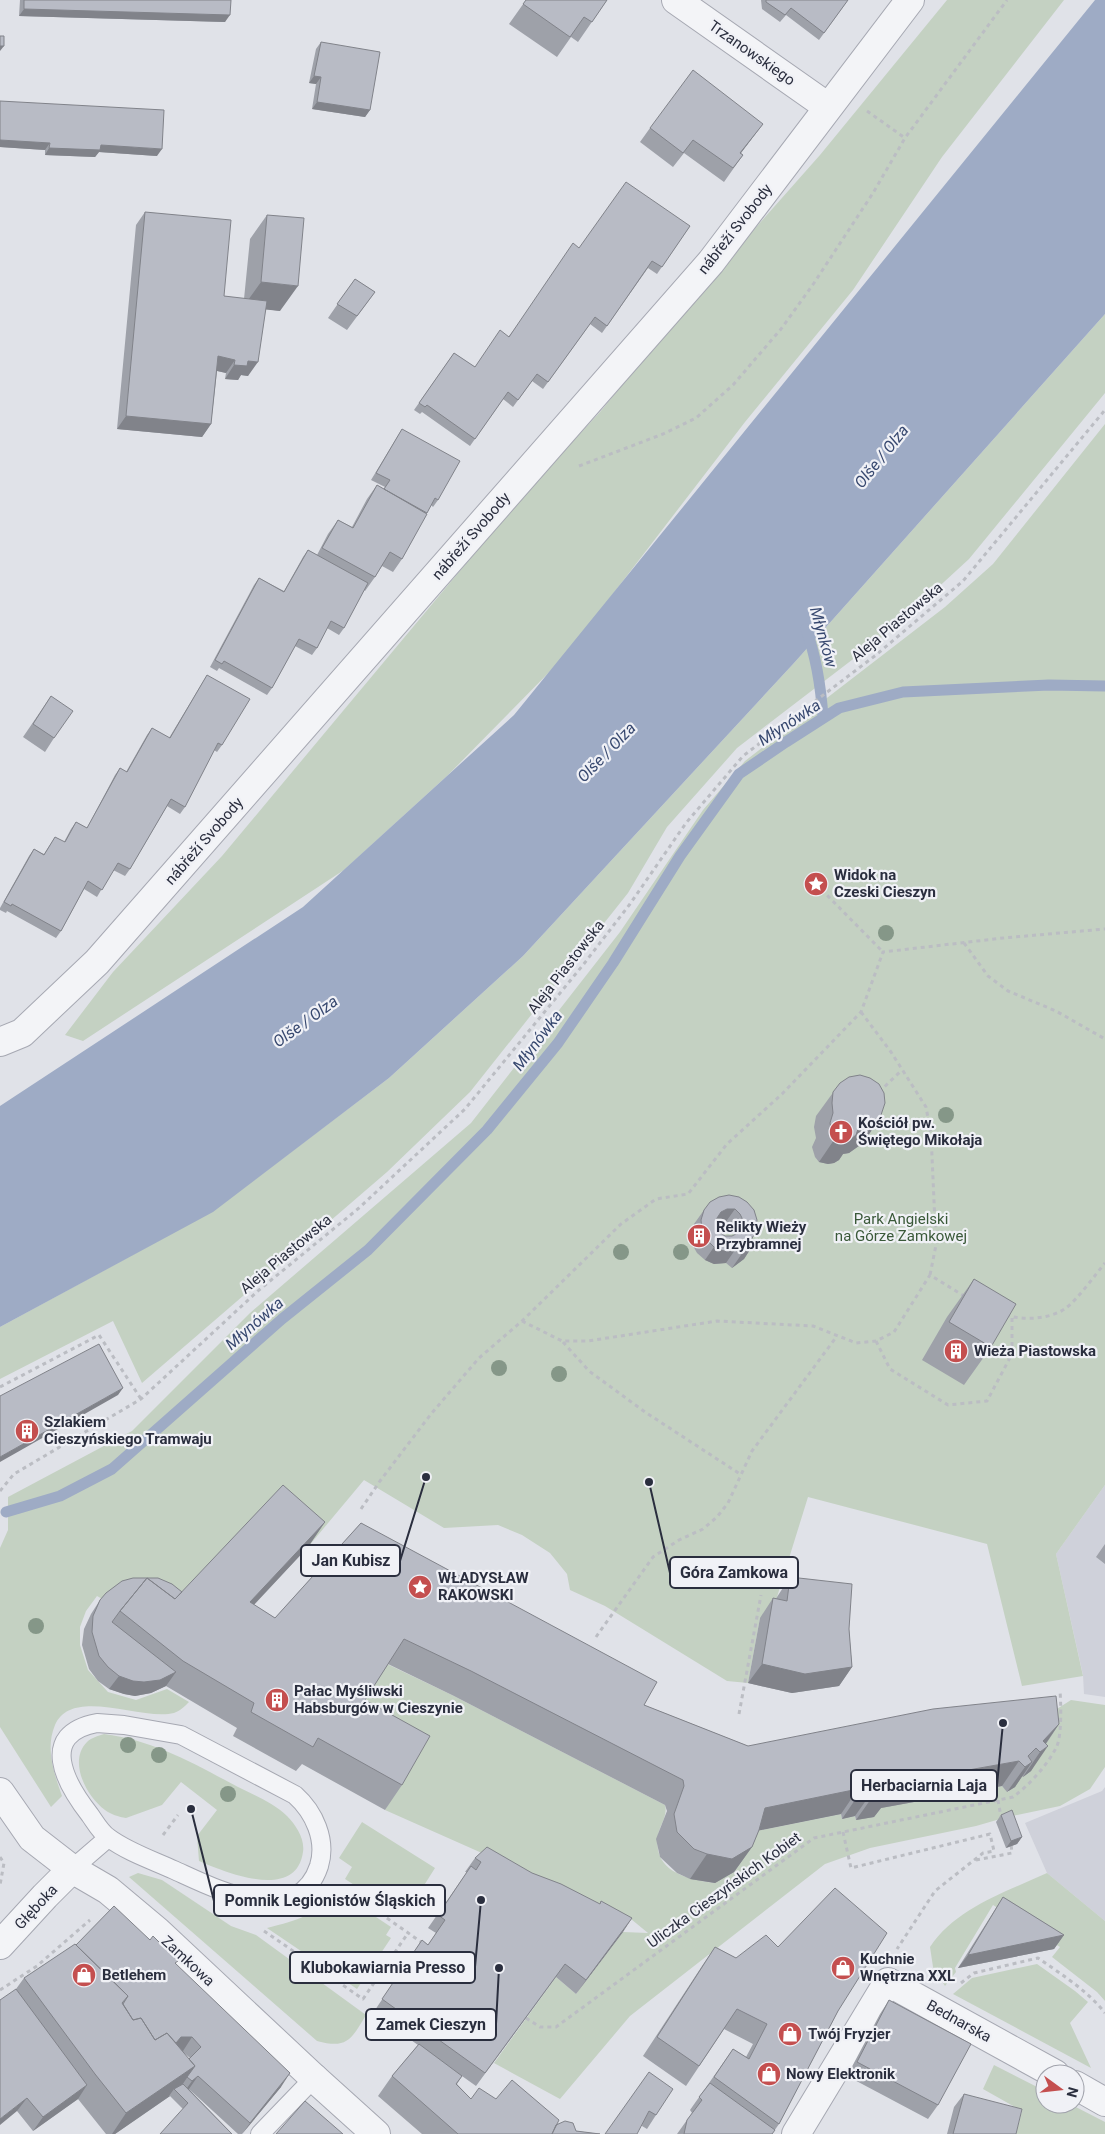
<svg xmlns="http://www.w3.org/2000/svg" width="1105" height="2134" font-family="Roboto,sans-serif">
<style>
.built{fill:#cfd1da}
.green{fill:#c4d1c2}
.water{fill:#9eabc5}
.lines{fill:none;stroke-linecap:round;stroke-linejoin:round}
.stream{stroke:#9eabc5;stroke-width:11}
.service-casing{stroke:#a6a8b2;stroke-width:20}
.minor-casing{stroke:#a6a8b2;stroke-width:30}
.tertiary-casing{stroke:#a6a8b2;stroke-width:30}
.path{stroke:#bbbdc3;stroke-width:3;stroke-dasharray:4 4;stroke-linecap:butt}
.service{stroke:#f3f4f7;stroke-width:18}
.minor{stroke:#f3f4f7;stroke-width:28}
.tertiary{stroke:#f3f4f7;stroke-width:28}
.tree{fill:#859788}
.wall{fill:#9ea1a9;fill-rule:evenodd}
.shaded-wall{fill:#81838a}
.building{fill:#b8bbc5;stroke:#81838a;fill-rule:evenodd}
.labels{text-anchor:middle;stroke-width:4.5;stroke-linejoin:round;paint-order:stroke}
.street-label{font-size:15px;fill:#2a2e3e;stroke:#f0f1f6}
.poi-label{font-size:15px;font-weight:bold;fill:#2a2e3e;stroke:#f0f1f6;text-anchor:start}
.park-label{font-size:15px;fill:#3a5939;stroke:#f0f1f6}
.water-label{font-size:16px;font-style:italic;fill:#37486f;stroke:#f0f1f6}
.leader{fill:none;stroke:#2a2e3e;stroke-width:2}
.callout-dot{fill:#2a2e3e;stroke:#f0f1f6;stroke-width:2}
.callout{fill:#f0f1f6;stroke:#2a2e3e;stroke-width:2}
.callout-label{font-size:16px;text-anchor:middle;font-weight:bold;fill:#2a2e3e}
</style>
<rect width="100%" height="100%" fill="#e0e2e8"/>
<path class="built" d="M1105 1485V1697L1084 1694 1083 1675 1056 1554Z
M1105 1787V1921L1047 1873 1025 1823 1102 1791Z"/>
<path class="green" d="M947 0H1064L942 157 853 290 745 422 566 655 448 775 344 870 83 1041 65 1035 113 972 222 856 524 494 600 412 695 296 820 155Z
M1105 314V393L969 559 895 627 737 748 667 827 628 893 470 1092 387 1172 142 1383 113 1321 0 1379V1327L213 1211 389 1078 523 956 794 663Z
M1105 424V1485L1056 1554 1083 1676 1022 1686 987 1544 808 1497 777 1597 774 1620 760 1618 748 1683 727 1681 605 1606 570 1590 567 1574 550 1553 522 1535 498 1525 444 1528 364 1480 308 1547 173 1607 104 1600 97 1596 86 1611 80 1627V1645L88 1670 108 1692 136 1700 167 1689 189 1702C185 1706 180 1711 174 1713 141 1721 72 1686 55 1725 45 1749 54 1773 62 1796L51 1807 0 1727V1548L8 1530V1497L132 1431 250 1313 471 1123 620 932 703 810 745 761 945 607 993 564Z
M387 1664 454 1696 665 1805C668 1815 660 1825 658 1835 656 1840 658 1845 658 1850 663 1875 694 1880 715 1883L747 1833 841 1814 842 1819 855 1816 856 1820 873 1809 1002 1786 1008 1792 1014 1787 1038 1721 1071 1700 1105 1705V1767L1090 1789 1060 1806 1007 1817 976 1826 870 1848 825 1864 630 2016 560 2099 494 2063 556 1977 576 1994 623 1932 648 1933 631 1919 385 1810 413 1760 347 1725Z
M104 1734C153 1740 195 1764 238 1787 254 1795 274 1803 287 1816 296 1825 305 1839 303 1852 296 1902 225 1872 199 1861L197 1836 217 1810 181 1782 162 1805 126 1818C119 1817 110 1814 105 1810 86 1796 68 1761 87 1742 91 1738 98 1736 104 1734Z
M362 1822 435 1868 411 1906 406 1904 399 1914 345 1879 352 1867 339 1858Z
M138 1873 162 1880 231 1926 256 1935 366 2015C351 2040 347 2049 317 2041L129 1877Z
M1047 1873 1105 1921V2001L1097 1992 1052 1957 1060 1947 993 1905 955 1968 956 1972 945 1986 933 1967 930 1947C956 1908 1006 1892 1047 1873Z
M340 1893 391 1927 386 1935 391 1938 357 1989 267 1928C299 1920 314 1915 340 1893Z
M1037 1964 1075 1991 1088 2002 1070 2023 1091 2068 953 1994 972 1978Z
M994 2065 1045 2091V2104H1070L1105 2122V2134H1016L1022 2111 983 2089Z"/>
<path class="water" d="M1095 0H1105V314L794 663 523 956 389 1078 213 1212 0 1327V1106L303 907 514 715Z"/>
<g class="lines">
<path class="stream" d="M806 629C817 659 821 687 823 718
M6 1512 60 1496 112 1469 282 1319 368 1250 487 1130 558 1043 613 963 680 856 739 774 786 742 839 708 903 692 1049 685 1105 686"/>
<g class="service-casing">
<path id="service" d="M97 1723 124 1725 181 1735 295 1795C314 1812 327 1840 319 1866 297 1932 214 1888 174 1870 152 1860 128 1852 109 1838 101 1833 95 1822 90 1815 65 1783 38 1734 97 1723Z
M72 1869 108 1838
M260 2134 314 2078"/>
</g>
<g class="minor-casing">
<path id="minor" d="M676 0 828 107
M0 1042 22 1033 97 962 711 262 910 0
M0 1792 32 1838 72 1869 108 1890 157 1931 314 2078
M0 1945 45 1896 72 1869
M1075 2085 1105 2102
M796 2134 888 1982 1055 2074"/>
</g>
<g class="tertiary-casing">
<path id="tertiary" d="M314 2078 376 2134"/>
</g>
<path class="path" d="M867 111 905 138
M579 466 663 434 696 418 733 385 781 329 814 283 873 193 905 138 1007 0
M816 884 883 952
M964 943 988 976 1008 991 1056 1011 1105 1039
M861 1012 891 1052 926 1107 931 1134 936 1245 930 1275
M879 1092 902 1070
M1006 1315C1024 1321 1051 1319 1066 1308 1078 1299 1095 1275 1105 1263
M522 1321 562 1341H588L717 1321 813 1326 856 1343 876 1341 894 1332 930 1275 964 1296
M876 1341 890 1369 948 1405 987 1401 1012 1354V1317
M563 1342 589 1371 645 1412 740 1474
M0 1387 99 1335 141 1399
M0 1491 14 1474 141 1399 259 1290 359 1208 465 1109 583 965 630 904 686 823 743 756 876 655 963 581 1105 410
M361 1509 380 1481 431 1414 479 1358 522 1321 621 1224 656 1199 688 1194 727 1144 782 1094 861 1012 883 952 1003 938 1105 929
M596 1637 653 1557 679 1540 703 1529 717 1517 728 1503 752 1451 837 1336
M739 1714 761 1595
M998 1800 1001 1817
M843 1832 851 1868 990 1834 994 1851 983 1853 935 1891 897 1949
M163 1835 178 1815
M0 1857 4 1863 0 1885
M976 1860 1012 1853 1011 1844
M341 1886 424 1944
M264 1931 363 1999 408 1933
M961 1983 974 1973 1038 1958C1061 1974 1088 1991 1105 2013
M0 1990 37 1966 90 1920
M526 2018 540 2027H556L814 1838 1013 1797C1029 1785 1046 1767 1056 1748 1062 1738 1061 1703 1060 1691"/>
<use href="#service" class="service"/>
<use href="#minor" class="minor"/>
<use href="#tertiary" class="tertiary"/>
</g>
<g class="tree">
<circle cx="886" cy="933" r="8"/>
<circle cx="946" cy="1115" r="8"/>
<circle cx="621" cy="1252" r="8"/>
<circle cx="681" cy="1252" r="8"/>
<circle cx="499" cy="1368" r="8"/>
<circle cx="559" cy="1374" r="8"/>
<circle cx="36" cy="1626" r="8"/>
<circle cx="128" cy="1745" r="8"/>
<circle cx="159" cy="1755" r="8"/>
<circle cx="228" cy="1794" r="8"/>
</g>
<path class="wall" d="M20 0H231L225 22 19 16Z
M526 0H607L578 42 571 37 557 57 509 24Z
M761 0H848L819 40 786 15 780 22 762 9Z
M321 42 370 110 365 117 312 109 316 84 309 83 316 49Z
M0 101 157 156 99 152 95 157 45 155V150L0 147Z
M763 124 741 153 743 155 724 182 684 153 673 167 640 142 650 128Z
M145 212 224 296 244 299 250 239 267 215 280 311 266 309 248 376 241 375 238 380 225 379 226 373 217 371 211 424 202 437 117 429 136 225Z
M690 226 657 274 648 268 602 333 590 324 543 389 532 381 513 407 503 399 470 446 422 412 420 414 414 410 454 353 475 367 509 336 579 248Z
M355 279 375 292 347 330 328 318Z
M402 429 438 500 433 507 431 505 402 559 393 572 382 566 375 577 365 591 364 590 344 628 339 635 327 628 317 648 312 655 295 646 272 688 267 695 219 668 217 671 210 667 254 585 259 578 284 591 303 557 308 550 317 555 328 534 338 520 352 527 367 499 377 485 384 489 385 487 371 480Z
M207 675 222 745 217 752 214 750 185 807 180 814 167 806 130 869 125 876 113 870 97 897 84 889 61 931 56 938 7 911 6 913 0 910V908L29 856 34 849 44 854 55 837 64 842 71 829 76 822 87 828 115 775 120 768 126 772 147 735 152 728 169 738Z
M51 696 54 738 45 752 23 737Z
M840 1083 880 1118 863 1143 849 1153 843 1154 839 1160 834 1163 828 1164 819 1162 815 1157 812 1147 816 1138 814 1127 816 1116Z
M739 1197 750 1242 753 1245 744 1259 732 1268 726 1263 714 1264 705 1260 697 1253 692 1244V1234L694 1224 704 1210ZM717 1222 725 1223 731 1227 734 1234V1236H725L719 1232 716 1225V1223Z
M974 1279 991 1347 964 1385 922 1360 947 1317Z
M325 1522 308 1547 254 1605 275 1618 361 1523 644 1705 748 1746 1059 1724 1046 1744 1031 1771 1023 1777 1022 1776 1015 1787 1007 1792 1002 1786 881 1808 874 1817 856 1820 855 1816 842 1819 841 1814 759 1830 752 1847 734 1872 715 1883 690 1879 677 1873 660 1857 656 1839 667 1811 665 1805 454 1696 388 1664 365 1700 402 1785 385 1810 302 1764 296 1771 233 1736 237 1728 166 1686 151 1693 135 1696 124 1694 109 1689 98 1681 89 1669 82 1645 84 1629 91 1614 100 1600 182 1592Z
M1105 1544V1564L1096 1557Z
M790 1577 849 1629 852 1667 839 1686 792 1693 748 1683 760 1618 773 1598 776 1599 777 1597Z
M1001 1815 1022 1837 1017 1844 1006 1848 996 1822Z
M475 1858 623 1932 576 1994 556 1977 476 2086 462 2076 457 2084 471 2099H496L556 2125 576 2131 600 2134H422L378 2096 392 2076 418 2045 373 2013 422 1940 428 1945 436 1933 428 1928 467 1872H465Z
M1003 1897 1064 1935 1054 1949 958 1968 994 1911Z
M76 1945 176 1964 281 2087 242 2134H238L189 2089 232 2134 183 2109 170 2096 115 2134H106L78 2099 33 2131 17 2111 16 1989 24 1978ZM182 2051 190 2058 189 2059Z
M715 1947 838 2011 779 2124 772 2134H677L692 2113 690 2110 733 2049 746 2057 753 2044 724 2029 686 2086 643 2056 702 1966Z
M889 2000 938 2105 928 2119 847 2076 880 2014Z
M649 2072 656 2115 647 2129 642 2126Z
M964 2094 1016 2134H947L954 2107Z"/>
<path class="shaded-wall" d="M24 9 230 15 225 22 19 16Z
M0 46H4L0 51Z
M314 76 321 77 316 84 309 83Z
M317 102 370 110 365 117 312 109Z
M763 124 753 137 731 166 740 153Z
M0 140 50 143 45 150 0 147Z
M101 145 162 149 157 156 99 152 95 157 45 155 49 148Z
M261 282 298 286 280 311 243 307Z
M218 356 235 360 226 373 209 369Z
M248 361 258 362 248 376 241 375 238 380 225 379 234 365Z
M126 416 211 424 202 437 117 429Z
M880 1118 863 1143 849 1153 843 1154 839 1160 834 1163 828 1164 819 1162 836 1137 858 1129Z
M727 1209H735L725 1223 717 1222 711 1226 721 1212Z
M753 1245 744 1259 732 1268 741 1255Z
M714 1247 735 1250 726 1263 714 1264 705 1260Z
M123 1388 118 1395 0 1462V1457Z
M325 1522 308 1547 233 1627 250 1602Z
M762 1664 852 1667 839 1686 792 1693 748 1683Z
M176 1672 166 1686 151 1693 135 1696 124 1694 109 1689 119 1676Z
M1059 1724 1042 1749 1043 1741Z
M1048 1746 1031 1771 1023 1777 1040 1752Z
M1019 1761 1002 1786 881 1808 874 1817 856 1820 873 1796 890 1784Z
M1032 1762 1015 1787 1007 1792 1025 1767Z
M858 1789 841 1814 747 1833 765 1808Z
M872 1792 855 1816 842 1819 859 1794Z
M1022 1837 1017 1844 1006 1848 1011 1841Z
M752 1847 734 1872 715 1883 690 1879 707 1854Z
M632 1918 623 1932 576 1994 586 1980Z
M1064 1935 1054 1949 958 1968 968 1955Z
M181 2037H192L183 2051H171L173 2046Z
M195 2066 178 2091 174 2089 169 2096H170L115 2134H112L126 2113Z
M290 2073 281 2087 242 2134 250 2123Z
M198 2076 189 2089 182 2095 192 2081Z
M87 2085 78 2099 33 2131 43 2117Z
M27 2098 17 2111 0 2125V2119Z"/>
<path class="building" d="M24 0H231L230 15 24 9Z
M526 0H607L592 22 584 17 570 37 523 4Z
M766 0H848L824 33 791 8 785 15 766 2Z
M0 36H4V46H0Z
M321 42 380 52 370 110 317 102 321 77 314 76Z
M693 70 763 124 740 153 743 155 733 168 693 140 683 153 650 128Z
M0 101 164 110 162 149 101 145 100 150 49 148 50 143 0 140Z
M626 182 690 226 662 267 652 261 607 326 595 317 548 382 537 374 518 400 508 392 475 439 427 405 425 407 419 403 454 353 475 367 500 330 509 337 573 243 579 248Z
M145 212 231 220 224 296 267 301 258 362 248 361 247 366 234 365 235 360 218 356 211 424 126 416Z
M267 215 304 218 298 286 261 282Z
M355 279 375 292 357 316 337 304Z
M402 429 460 461 438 500 435 498 427 513 384 489 390 480 376 473Z
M377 485 427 514 402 559 390 552 375 577 322 548 338 520 353 528Z
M308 550 368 583 344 628 331 621 317 648 299 639 272 688 224 661 222 664 215 660 259 578 284 592Z
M207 675 250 699 222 745 218 743 185 807 171 799 130 869 118 863 102 890 88 881 61 931 12 904 11 906 4 902 34 849 44 855 55 837 65 842 76 822 87 828 120 768 127 772 152 728 170 738Z
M51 696 73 711 54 738 33 724Z
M860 1075 870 1078 879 1084 884 1093 885 1103 880 1118 866 1128 858 1129 856 1135 851 1139 846 1140 836 1137 832 1133 830 1123 833 1113 832 1103 833 1092 840 1083 849 1077Z
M729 1195 739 1197 747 1202 754 1210 757 1220 756 1231 750 1242 753 1245 741 1255 735 1250 724 1251 714 1247 707 1240 702 1230 701 1220 704 1210 710 1202 719 1197ZM727 1209H735L740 1214 743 1220V1228L738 1233 732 1236H725L719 1232 716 1225 717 1218 721 1212Z
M974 1279 1016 1304 991 1347 949 1322Z
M99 1344 123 1388 0 1457V1396Z
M283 1485 325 1522 250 1602 275 1618 361 1523 657 1682 644 1705 748 1746 933 1709 1056 1696 1059 1724 1043 1741 1048 1746 1040 1752 1036 1748 1028 1756 1032 1762 1025 1767 1019 1761 890 1784 892 1793 873 1796 872 1792 859 1794 858 1789 765 1808 759 1830 752 1847 732 1859 707 1854 694 1849 677 1832 674 1814 684 1786 683 1780 471 1671 404 1639 365 1700 430 1736 402 1785 318 1738 313 1747 251 1712 254 1703 183 1661 120 1611 147 1578 175 1599Z
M790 1577 852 1584 849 1629 852 1667 805 1674 762 1664 773 1598 787 1601Z
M133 1578H158L172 1584 182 1592 175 1599 147 1578 120 1611 112 1622 176 1672 160 1680 144 1682 133 1681 119 1676 108 1667 99 1656 92 1632 93 1616 100 1600 106 1593 122 1581Z
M1012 1810 1022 1837 1011 1841 1001 1815Z
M487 1847 532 1873 561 1884 600 1904 601 1901 632 1918 586 1980 565 1964 485 2073 382 1999 422 1940 428 1945 445 1920 438 1915 471 1866 476 1870 481 1862 475 1858Z
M835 1888 887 1933 838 2011 779 2124 714 2077 733 2049 749 2059 767 2024 737 2009 699 2066 657 2037 715 1947 736 1958 766 1935 778 1947Z
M1003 1897 1064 1935 968 1955Z
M114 1906 150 1940 153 1936 178 1961 175 1963 290 2073 250 2123 198 2076 192 2081 187 2077 195 2066 189 2059 201 2047 192 2037H181L176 2043 167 2033 155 2040 141 2018 133 2020 123 2004 128 1996 76 1945Z
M75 1944 128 1996 122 2003 133 2020 141 2018 155 2040 167 2033 195 2066 126 2113 95 2074 24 1978Z
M16 1989 87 2085 43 2117 27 2098 0 2119V2000Z
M889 2000 971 2044 938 2105 857 2062Z
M419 2044 462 2076 456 2084 471 2099 479 2088 496 2099 512 2080 559 2120 552 2134H458L392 2076Z
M649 2072 673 2089 656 2115 649 2111 637 2134H605Z
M710 2083 775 2130 772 2134H684L687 2120 702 2100 699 2097Z
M183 2084 232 2134H160L188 2103 174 2089Z
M964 2094 1022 2109 1016 2134H953Z
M305 2101 343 2134H276Z
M565 2121 573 2123 576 2131 600 2134H552L556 2125Z"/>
<defs>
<g id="sight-disc" transform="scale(1.25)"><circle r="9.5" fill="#c44f4f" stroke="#f0f1f6"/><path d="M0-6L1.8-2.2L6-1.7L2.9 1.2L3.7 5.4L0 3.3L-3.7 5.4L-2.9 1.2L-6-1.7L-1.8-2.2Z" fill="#fff"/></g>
<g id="church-disc" transform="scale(1.25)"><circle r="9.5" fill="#c44f4f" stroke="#f0f1f6"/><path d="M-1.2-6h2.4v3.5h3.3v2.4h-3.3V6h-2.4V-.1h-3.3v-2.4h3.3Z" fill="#fff"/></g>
<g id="building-disc" transform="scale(1.25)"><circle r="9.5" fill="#c44f4f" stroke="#f0f1f6"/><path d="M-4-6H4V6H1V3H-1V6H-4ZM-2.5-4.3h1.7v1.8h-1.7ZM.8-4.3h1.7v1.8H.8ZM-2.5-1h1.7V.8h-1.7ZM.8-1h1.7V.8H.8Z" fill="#fff"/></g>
<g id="shop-disc" transform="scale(1.25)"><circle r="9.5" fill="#c44f4f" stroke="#f0f1f6"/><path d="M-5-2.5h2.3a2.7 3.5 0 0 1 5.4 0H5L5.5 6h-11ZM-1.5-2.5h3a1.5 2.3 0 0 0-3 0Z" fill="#fff"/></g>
</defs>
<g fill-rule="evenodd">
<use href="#sight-disc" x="816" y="884"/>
<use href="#church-disc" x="841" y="1132"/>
<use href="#building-disc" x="699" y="1236"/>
<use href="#building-disc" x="956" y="1351"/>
<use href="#building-disc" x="27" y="1431"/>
<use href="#sight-disc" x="420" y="1587"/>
<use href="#building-disc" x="277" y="1700"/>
<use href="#shop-disc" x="843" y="1968"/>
<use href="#shop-disc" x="84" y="1975"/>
<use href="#shop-disc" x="790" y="2034"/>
<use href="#shop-disc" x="769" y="2074"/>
</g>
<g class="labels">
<g class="street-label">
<text transform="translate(752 53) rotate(35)" y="5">Trzanowskiego</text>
<text transform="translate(735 229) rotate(-52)" y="5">nábřeží Svobody</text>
<text transform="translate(471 536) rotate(-49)" y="5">nábřeží Svobody</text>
<text transform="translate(897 622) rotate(-40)" y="5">Aleja Piastowska</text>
<text transform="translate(204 841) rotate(-49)" y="5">nábřeží Svobody</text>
<text transform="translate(566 967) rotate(-52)" y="5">Aleja Piastowska</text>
<text transform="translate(286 1254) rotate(-40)" y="5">Aleja Piastowska</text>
<text transform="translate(724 1890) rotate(-36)" y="5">Uliczka Cieszyńskich Kobiet</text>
<text transform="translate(36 1907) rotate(-47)" y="5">Głęboka</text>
<text transform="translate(188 1961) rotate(43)" y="5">Zamkowa</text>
<text transform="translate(959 2021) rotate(29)" y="5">Bednarska</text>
</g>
<g class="poi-label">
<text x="834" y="880">Widok na<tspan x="834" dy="17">Czeski Cieszyn</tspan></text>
<text x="858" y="1128">Kościół pw.<tspan x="858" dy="17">Świętego Mikołaja</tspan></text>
<text x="716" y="1232">Relikty Wieży<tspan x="716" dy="17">Przybramnej</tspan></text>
<text x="974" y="1356">Wieża Piastowska</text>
<text x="44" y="1427">Szlakiem<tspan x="44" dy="17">Cieszyńskiego Tramwaju</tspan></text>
<text x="438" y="1583">WŁADYSŁAW<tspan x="438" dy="17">RAKOWSKI</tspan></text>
<text x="294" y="1696">Pałac Myśliwski<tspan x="294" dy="17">Habsburgów w Cieszynie</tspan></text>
<text x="860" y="1964">Kuchnie<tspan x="860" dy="17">Wnętrzna XXL</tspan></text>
<text x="102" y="1980">Betlehem</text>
<text x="808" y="2039">Twój Fryzjer</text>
<text x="786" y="2079">Nowy Elektronik</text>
</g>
<g class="park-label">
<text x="901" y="1224">Park Angielski<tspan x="901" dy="17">na Górze Zamkowej</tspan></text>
</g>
<g class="water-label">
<text transform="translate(881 456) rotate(-51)" y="6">Olše / Olza</text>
<text transform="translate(824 637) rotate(74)" y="6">Młynków</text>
<text transform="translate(789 722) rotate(-33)" y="6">Młynówka</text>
<text transform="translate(606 752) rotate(-46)" y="6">Olše / Olza</text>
<text transform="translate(305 1021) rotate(-36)" y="6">Olše / Olza</text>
<text transform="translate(537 1040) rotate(-53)" y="6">Młynówka</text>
<text transform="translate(254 1323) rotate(-41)" y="6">Młynówka</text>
</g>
</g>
<path class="leader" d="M426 1477L400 1561M649 1482L670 1573M1003 1723L997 1785M191 1809L214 1901M481 1900L475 1967M499 1968L496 2024"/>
<g class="callout-dot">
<circle cx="426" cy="1477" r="5"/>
<circle cx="649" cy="1482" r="5"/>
<circle cx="1003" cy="1723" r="5"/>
<circle cx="191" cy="1809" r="5"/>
<circle cx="481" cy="1900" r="5"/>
<circle cx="499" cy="1968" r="5"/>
</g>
<g class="callout">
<rect x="301" y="1545" width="99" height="31" rx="5"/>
<rect x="670" y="1557" width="128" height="31" rx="5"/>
<rect x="851" y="1770" width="146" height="31" rx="5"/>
<rect x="214" y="1885" width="231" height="31" rx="5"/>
<rect x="290" y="1952" width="185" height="31" rx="5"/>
<rect x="366" y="2009" width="130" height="31" rx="5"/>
</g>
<g class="callout-label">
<text x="351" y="1566">Jan Kubisz</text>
<text x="734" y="1578">Góra Zamkowa</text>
<text x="924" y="1791">Herbaciarnia Laja</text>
<text x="330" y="1906">Pomnik Legionistów Śląskich</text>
<text x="383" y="1973">Klubokawiarnia Presso</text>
<text x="431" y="2030">Zamek Cieszyn</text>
</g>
<g transform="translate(1060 2089) rotate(105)"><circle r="24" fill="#f0f1f6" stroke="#a1a3ac"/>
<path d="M0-4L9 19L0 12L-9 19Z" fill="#c44f4f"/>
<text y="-8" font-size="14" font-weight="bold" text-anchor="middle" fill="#2a2e3e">N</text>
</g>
</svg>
